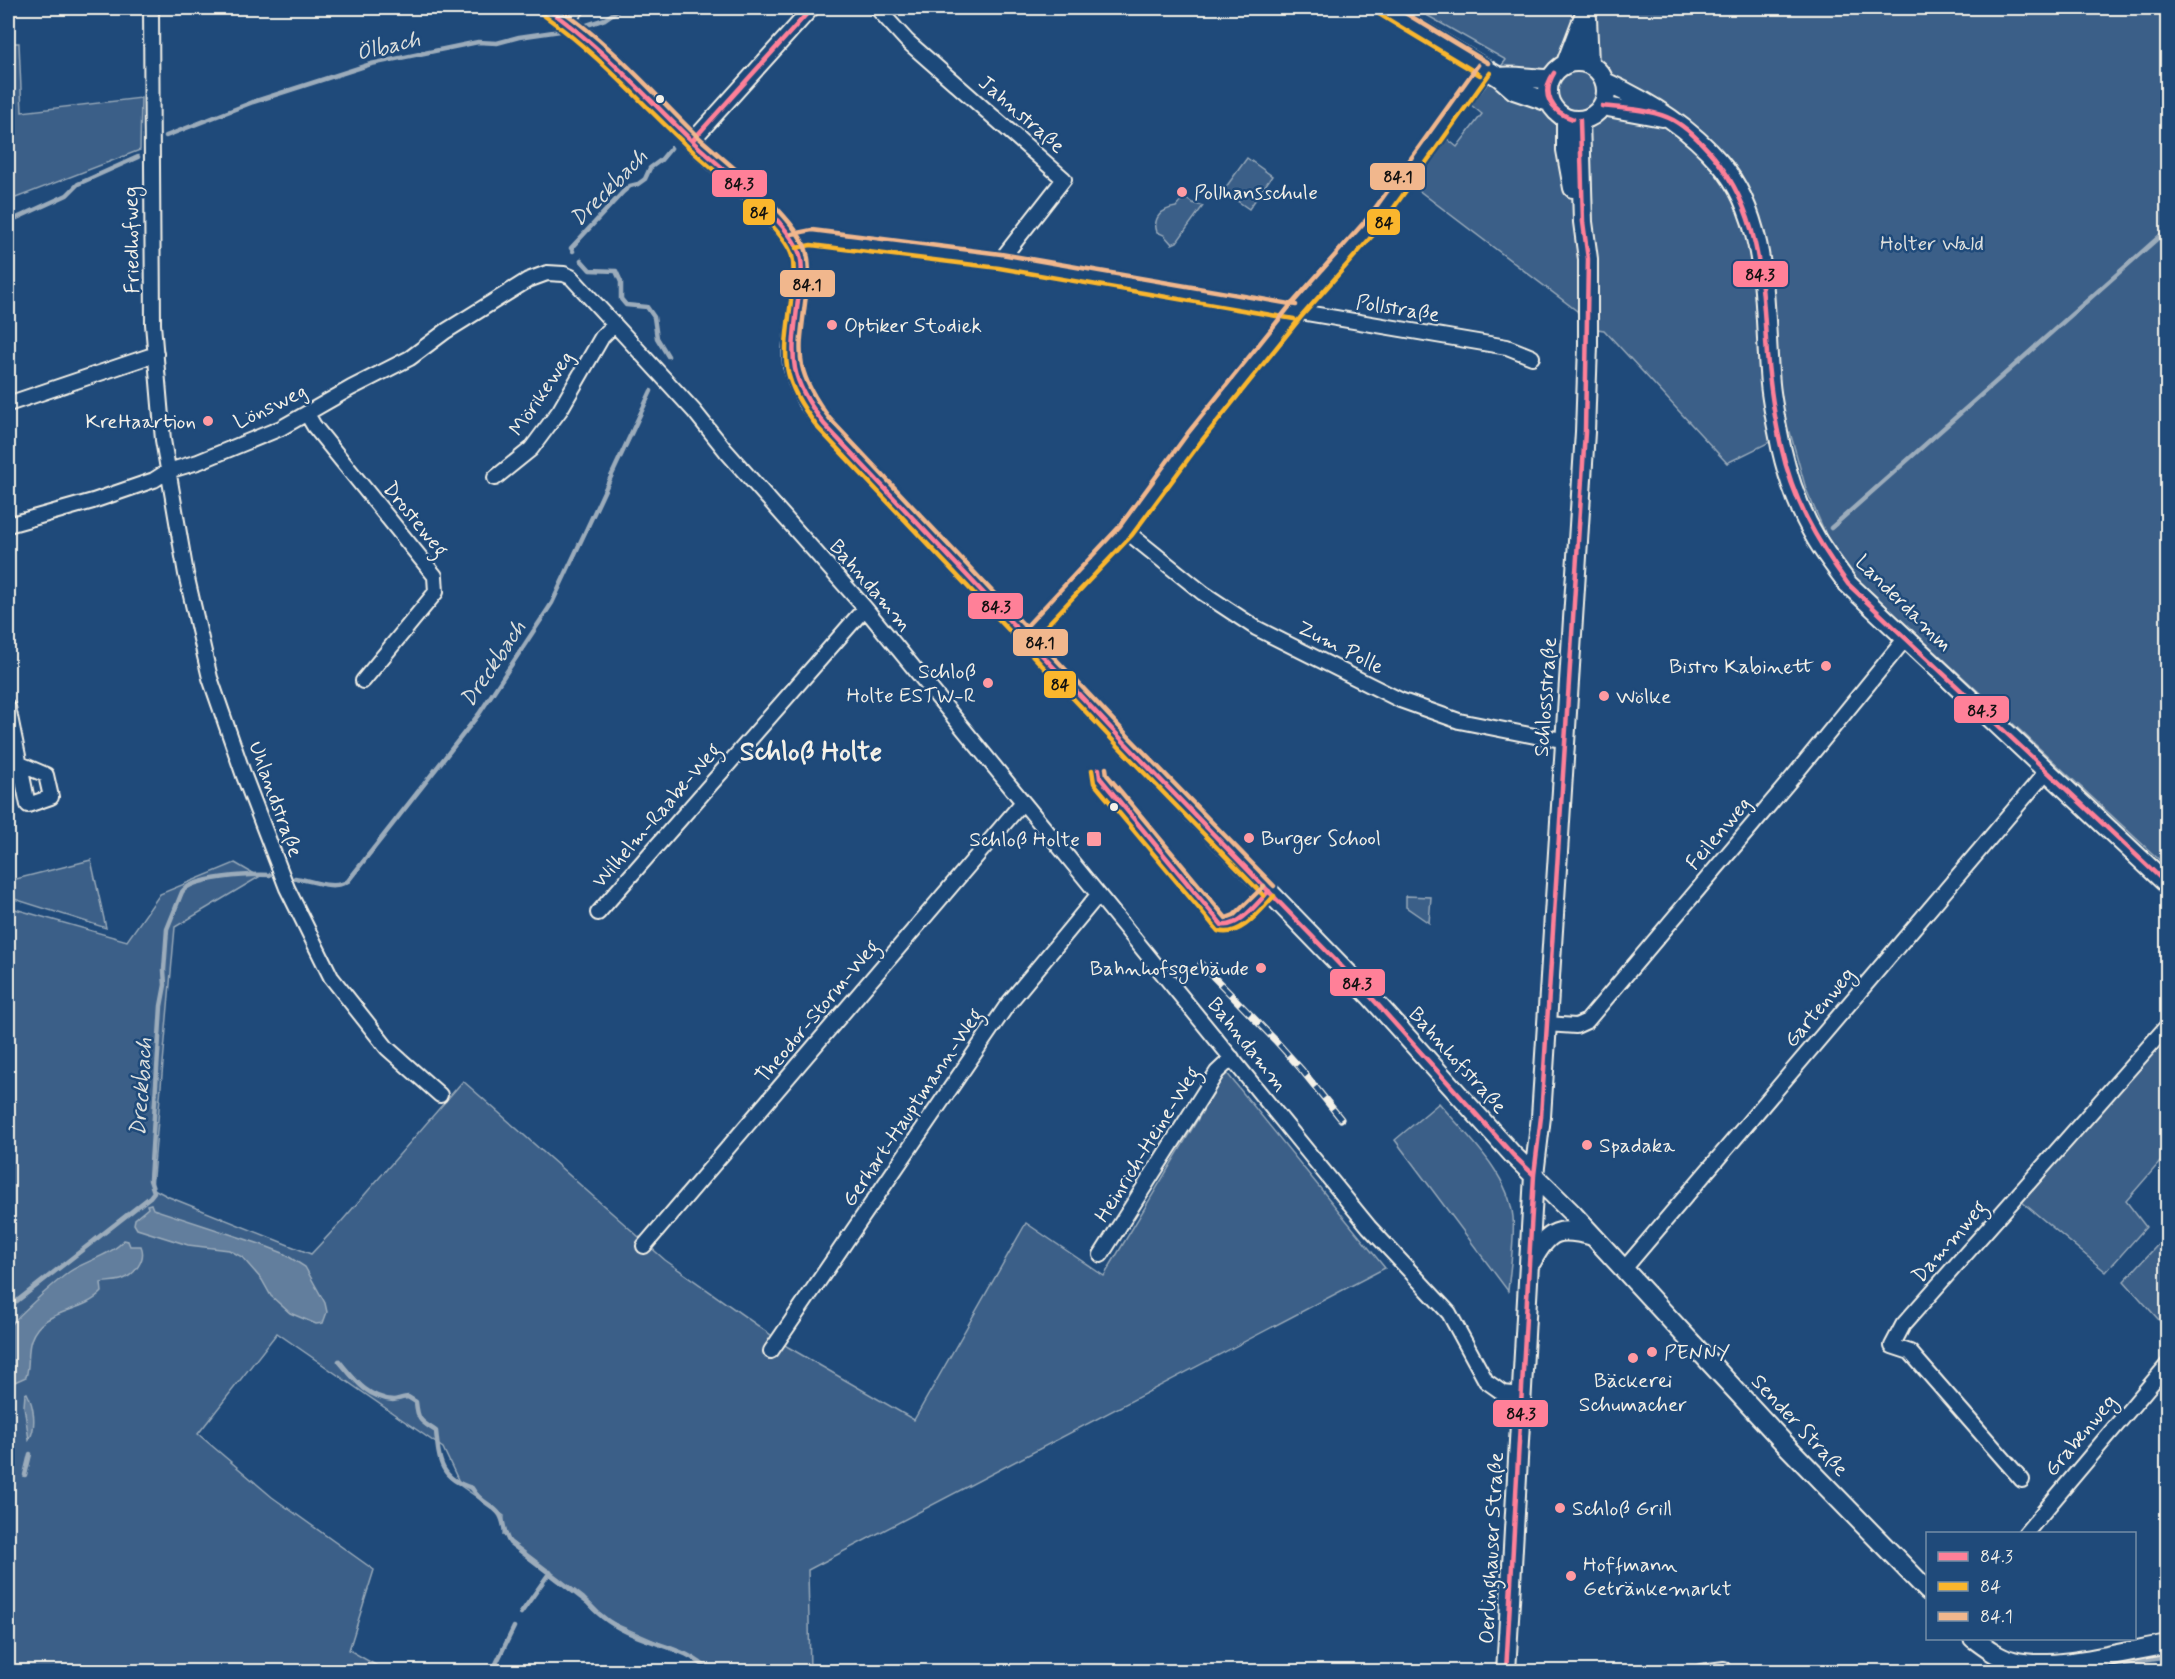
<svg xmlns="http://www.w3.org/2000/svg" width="2175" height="1679" font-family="Mynerve,sans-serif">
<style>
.green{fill:#3a5f88;stroke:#97a8b8;stroke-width:1.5}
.water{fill:#627e9d;stroke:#9cacbb;stroke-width:1.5}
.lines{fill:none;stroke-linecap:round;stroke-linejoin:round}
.stream{stroke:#9cacbb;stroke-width:4.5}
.street-casing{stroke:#f4f1e8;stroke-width:18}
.secondary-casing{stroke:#f4f1e8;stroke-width:22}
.street{stroke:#1f4a7a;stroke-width:14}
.secondary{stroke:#1f4a7a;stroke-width:18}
.rail-casing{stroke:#f4f1e8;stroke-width:7}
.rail{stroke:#1f4a7a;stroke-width:4.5;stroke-dasharray:14;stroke-linecap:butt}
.bus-1-casing{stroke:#1f4a7a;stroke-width:9}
.bus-2-casing{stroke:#1f4a7a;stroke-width:9}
.bus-3-casing{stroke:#1f4a7a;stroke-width:9}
.bus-1{stroke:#ff8098;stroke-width:4.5}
.bus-2{stroke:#fab62d;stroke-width:4.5}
.bus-3{stroke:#f1b78d;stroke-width:4.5}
.bus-dot{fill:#f4f1e8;stroke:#1f4a7a;stroke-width:2}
.poi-dot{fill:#ff9aa2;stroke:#1f4a7a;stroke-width:2}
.labels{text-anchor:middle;stroke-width:5;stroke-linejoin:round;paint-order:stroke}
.street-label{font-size:21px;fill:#f4f1e8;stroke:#1f4a7a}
.poi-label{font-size:21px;fill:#f4f1e8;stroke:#1f4a7a;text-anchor:start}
.park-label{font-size:21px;fill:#e1e2de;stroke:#1f4a7a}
.water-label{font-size:22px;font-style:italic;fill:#dee0dd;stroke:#1f4a7a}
.district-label{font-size:27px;font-weight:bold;fill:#f4f1e8;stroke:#1f4a7a}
.line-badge{stroke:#1f4a7a;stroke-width:2}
.pale-badge-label{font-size:16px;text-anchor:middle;font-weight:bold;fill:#111}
</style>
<rect width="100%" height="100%" fill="#1f4a7a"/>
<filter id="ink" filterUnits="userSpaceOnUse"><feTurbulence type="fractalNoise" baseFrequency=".0167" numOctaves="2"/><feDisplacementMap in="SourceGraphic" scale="12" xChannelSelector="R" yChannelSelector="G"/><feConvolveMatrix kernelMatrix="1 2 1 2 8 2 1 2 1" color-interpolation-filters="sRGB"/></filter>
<g filter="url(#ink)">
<path class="green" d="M1414 8H2167V867L1854 576 1827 537 1806 489 1790 432 1727 463 1604 330 1583 327 1577 311 1413 186 1446 138 1457 147 1482 114 1471 105 1506 60Z
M8 43H19L22 112 141 98 140 150 8 201Z
M1247 158 1272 176 1249 209 1223 191Z
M1184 197 1192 203 1203 206 1177 242 1172 244 1164 235 1157 232C1152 218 1162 209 1176 207Z
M91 860 106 928 8 897V881Z
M235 863 259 877 175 927 152 1188 169 1197 311 1254 341 1222 463 1081 665 1260 788 1347 914 1420 1026 1223 1104 1276 1226 1072 1385 1268 808 1570 810 1671H715L689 1656 604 1619 584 1597 503 1535 504 1516 461 1486 443 1448 277 1333 198 1434 272 1497 374 1570 349 1650 386 1671H8V907L127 941 160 894Z
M1406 896 1431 897 1429 923 1406 907Z
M2167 1035 2168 1120 2166 1122 2167 1154 2126 1201 2146 1227 2106 1272 2022 1202Z
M1439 1103C1467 1136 1508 1172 1513 1217 1515 1238 1510 1269 1508 1291L1395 1140Z
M2167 1235V1329L2124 1281Z"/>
<path class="water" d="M151 1204 153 1209 260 1244 283 1253 305 1267 325 1303 327 1312 323 1323 316 1324 290 1313 271 1296 262 1280 242 1257 229 1250 188 1245 137 1229 134 1224 135 1219 148 1208 147 1205Z
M124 1240 128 1241 130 1246H141C147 1259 134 1276 121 1280 114 1282 108 1281 101 1283L102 1292C82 1314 42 1308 31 1340 27 1351 30 1365 26 1377L8 1385V1332L10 1325C28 1307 48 1288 69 1272 83 1262 114 1254 124 1240Z
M27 1393C34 1406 37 1427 29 1440L24 1406 25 1394Z"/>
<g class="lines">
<path class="stream" d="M581 27 605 19 621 8
M166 136 253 102 371 64 478 42 497 43 519 37 567 30
M8 222 67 195 78 184 138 157
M573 251 571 248 623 192 630 186 638 184 645 179 650 168 661 160 671 148
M581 260 590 270 616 271 621 282V299L626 305 647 307 654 317 657 338 668 356
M1831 528 2168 229
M295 878C311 880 333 891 348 881L479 714 552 603 651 391
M8 1308 150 1197 154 1192 150 1180 161 1006 165 985 164 970 167 929 182 892C191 877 252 874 270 875
M339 1361C355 1380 366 1397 393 1400 397 1400 403 1397 408 1397L416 1402C418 1422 421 1421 436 1431 439 1461 440 1479 472 1488 480 1503 493 1504 500 1515 505 1523 503 1533 510 1543L588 1603C600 1617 617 1628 634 1635 659 1646 691 1650 710 1672
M25 1475 30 1454
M521 1613 550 1572
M492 1672 514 1627
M2070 1672 2168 1657"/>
<g class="street-casing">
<path id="street" d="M151 8 153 324 163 440 186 574 210 678 244 776 287 888 331 977 387 1048 440 1095
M877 8 907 41 1064 179 1000 261
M566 20 578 8
M692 141 812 8
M794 241 811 237 1000 261 1507 347 1532 357
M8 404 156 354
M307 414 314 426 435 576 436 592 363 681
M495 478 531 449 560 410 602 337 614 325
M8 525 93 501 154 480 168 471 198 462 281 428 351 388 410 358 446 331 528 280 547 273 564 274 571 277 694 411 726 451 865 608 1369 1227 1449 1313 1486 1381 1503 1393 1522 1395
M1126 531 1203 593 1256 628 1400 700 1459 721 1535 736 1565 740
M1026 637 1126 531 1194 438 1295 312 1374 223 1484 69
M8 707 28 805 51 797 46 775 18 763
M598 913 865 608
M1546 1024 1576 1026 1587 1021 1792 778 1905 639
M644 1246 1022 803
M1101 1255 1217 1072 1232 1058
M1624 1269 2046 772
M771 1351 1008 1004 1098 895
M2022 1480 1910 1352 1892 1346 1903 1325 2168 1025
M2025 1534 2168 1364
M1701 1672 1724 1669"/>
</g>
<g class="secondary-casing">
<path id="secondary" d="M546 8C601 43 644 95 691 140 725 172 763 202 792 239 799 248 801 259 802 270L792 350 793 366 798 382 807 401 824 424 1125 743 1370 996 1513 1155 1571 1212 1786 1445 1928 1591
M1383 8 1499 77 1514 90 1549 102
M1587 18 1589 64
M1548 91a29 29 0 1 1 58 0a29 29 0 1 1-58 0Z
M1566 63 1587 8
M1499 77C1516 75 1532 79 1549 79
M1605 82C1647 101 1688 126 1719 162 1771 221 1763 311 1770 384 1772 405 1777 426 1781 447 1788 478 1800 512 1817 540 1826 555 1838 570 1848 584L2168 885
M1602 106 1662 117
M1566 118V150L1573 188
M1532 1261C1549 1229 1559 1227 1593 1236
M1973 1638C1985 1647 1998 1657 2013 1661 2053 1672 2126 1651 2168 1644
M1506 1672 1534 1175 1541 1117 1585 432 1588 345V259L1583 222 1580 120"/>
</g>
<use href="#street" class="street"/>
<use href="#secondary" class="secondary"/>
<g class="rail-casing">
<path id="rail" d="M1201 964 1275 1040 1301 1069 1341 1119"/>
</g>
<use href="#rail" class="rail"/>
<g class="bus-1-casing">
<path id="bus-1" d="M546 8C601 46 643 94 691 140 717 165 791 222 800 255 804 270 800 285 798 300 791 360 787 374 824 424L1125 743 1370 996 1513 1155 1534 1175
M1554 73C1541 94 1552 112 1573 119
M1554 73C1539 94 1551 112 1573 119
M1602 106C1624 109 1653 109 1673 120 1689 129 1703 144 1714 157 1762 216 1762 283 1767 355 1770 386 1774 416 1781 446 1793 500 1816 540 1848 584L2168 885
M692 141 812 8
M1099 769 1100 778 1222 925C1239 928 1258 902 1269 891
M1506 1672 1534 1175 1541 1117 1585 432 1588 259 1583 222 1580 120"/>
</g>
<g class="bus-2-casing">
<path id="bus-2" d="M542 14C596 52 638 100 686 145 711 169 784 227 792 256 796 271 792 286 791 301 783 362 780 377 818 428L1120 748 1264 896
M1379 14 1480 75
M796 248 811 245 999 268 1294 319
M1031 642 1132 535 1200 443 1301 317 1380 227 1490 73
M1092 770 1094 783 1218 931C1240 938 1260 911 1274 896"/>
</g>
<g class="bus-3-casing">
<path id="bus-3" d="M558 8C610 43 651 91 696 135 724 161 795 215 806 250 811 265 808 279 806 295 799 354 792 368 830 419L1130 738 1274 886
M1397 8 1488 63
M792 234 812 230 1001 254 1296 305
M1021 632 1120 526 1188 433 1289 307 1368 218 1478 65
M1106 768 1107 775 1226 918 1234 915 1264 886"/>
</g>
<use href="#bus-1" class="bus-1"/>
<use href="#bus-2" class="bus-2"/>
<use href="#bus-3" class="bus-3"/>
</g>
</g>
<g class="bus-dot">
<circle cx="660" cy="99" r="5"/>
<circle cx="1114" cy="807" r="5"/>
</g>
<g class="poi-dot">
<circle cx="1182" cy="192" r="6"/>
<circle cx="832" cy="325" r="6"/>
<circle cx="208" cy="421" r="6"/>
<circle cx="1826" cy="666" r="6"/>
<circle cx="988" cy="683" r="6"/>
<circle cx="1604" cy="696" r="6"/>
<circle cx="1249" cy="838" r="6"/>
<rect x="1086" y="831" width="16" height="16" rx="3"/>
<circle cx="1261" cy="968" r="6"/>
<circle cx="1587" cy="1145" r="6"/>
<circle cx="1652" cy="1352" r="6"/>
<circle cx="1633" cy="1358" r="6"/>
<circle cx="1560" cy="1508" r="6"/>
<circle cx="1571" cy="1576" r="6"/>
</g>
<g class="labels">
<g class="street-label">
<text transform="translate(1022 114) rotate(41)" y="7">Jahnstraße</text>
<text transform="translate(131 240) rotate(-91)" y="7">Friedhofweg</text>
<text transform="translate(1398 308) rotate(9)" y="7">Pollstraße</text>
<text transform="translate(541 393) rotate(-56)" y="7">Mörikeweg</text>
<text transform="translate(270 406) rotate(-26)" y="7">Lönsweg</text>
<text transform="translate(416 519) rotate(51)" y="7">Drosteweg</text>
<text transform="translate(871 585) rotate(49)" y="7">Bahndamm</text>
<text transform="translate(1904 603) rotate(45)" y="7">Landerdamm</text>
<text transform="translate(1341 647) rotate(27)" y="7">Zum Polle</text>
<text transform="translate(1545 697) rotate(-86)" y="7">Schlossstraße</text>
<text transform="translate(276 799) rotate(70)" y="7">Uhlandstraße</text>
<text transform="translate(656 815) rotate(-49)" y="7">Wilhelm-Raabe-Weg</text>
<text transform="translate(1718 833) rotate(-50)" y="7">Feilenweg</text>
<text transform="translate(1819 1007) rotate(-50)" y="7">Gartenweg</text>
<text transform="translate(817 1011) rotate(-50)" y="7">Theodor-Storm-Weg</text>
<text transform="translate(1248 1044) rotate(51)" y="7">Bahndamm</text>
<text transform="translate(1458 1060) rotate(48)" y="7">Bahnhofstraße</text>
<text transform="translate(912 1107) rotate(-56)" y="7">Gerhart-Hauptmann-Weg</text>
<text transform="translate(1147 1144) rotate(-58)" y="7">Heinrich-Heine-Weg</text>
<text transform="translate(1949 1241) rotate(-49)" y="7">Dammweg</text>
<text transform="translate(1800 1425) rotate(47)" y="7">Sender Straße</text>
<text transform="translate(2080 1435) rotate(-50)" y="7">Grabenweg</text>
<text transform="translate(1491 1548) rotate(-87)" y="7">Oerlinghauser Straße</text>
</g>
<g class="poi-label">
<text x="1194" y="199">Pollhansschule</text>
<text x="844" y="332">Optiker Stodiek</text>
<text x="196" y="428" text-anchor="end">KreHaartion</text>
<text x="1814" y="673" text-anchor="end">Bistro Kabinett</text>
<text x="976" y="678" text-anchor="end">Schloß<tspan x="976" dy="24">Holte ESTW-R</tspan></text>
<text x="1616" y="703">Wölke</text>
<text x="1261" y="845">Burger School</text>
<text x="1080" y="846" text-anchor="end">Schloß Holte</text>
<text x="1249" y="975" text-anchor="end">Bahnhofsgebäude</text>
<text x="1599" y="1152">Spadaka</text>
<text x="1664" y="1359">PENNY</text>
<text x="1633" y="1387" text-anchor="middle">Bäckerei<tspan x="1633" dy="24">Schumacher</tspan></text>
<text x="1572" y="1515">Schloß Grill</text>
<text x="1583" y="1571">Hoffmann<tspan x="1583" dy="24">Getränkemarkt</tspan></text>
</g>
<g class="park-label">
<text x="1932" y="250">Holter Wald</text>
</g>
<g class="water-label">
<text transform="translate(388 45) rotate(-13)" y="8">Ölbach</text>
<text transform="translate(608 187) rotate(-45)" y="8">Dreckbach</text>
<text transform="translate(492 663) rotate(-56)" y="8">Dreckbach</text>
<text transform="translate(140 1087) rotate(-86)" y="8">Dreckbach</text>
</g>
<g class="district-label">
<text x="811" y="760">Schloß Holte</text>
</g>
</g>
<g class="line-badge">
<rect x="1369" y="162" width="57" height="29" rx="6" fill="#f1b78d"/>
<rect x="711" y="169" width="57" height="29" rx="6" fill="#ff8098"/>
<rect x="742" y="198" width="34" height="28" rx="6" fill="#fab62d"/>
<rect x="1366" y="208" width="35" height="28" rx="6" fill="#fab62d"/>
<rect x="1732" y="260" width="57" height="28" rx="6" fill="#ff8098"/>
<rect x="779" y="269" width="57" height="29" rx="6" fill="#f1b78d"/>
<rect x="967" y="592" width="57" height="28" rx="6" fill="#ff8098"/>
<rect x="1012" y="628" width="57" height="29" rx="6" fill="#f1b78d"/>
<rect x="1043" y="670" width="34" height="29" rx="6" fill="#fab62d"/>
<rect x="1953" y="695" width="57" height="29" rx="6" fill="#ff8098"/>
<rect x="1329" y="968" width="57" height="29" rx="6" fill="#ff8098"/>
<rect x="1492" y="1399" width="57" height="29" rx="6" fill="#ff8098"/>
</g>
<g class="pale-badge-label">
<text x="1398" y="182">84.1</text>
<text x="739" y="189">84.3</text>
<text x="759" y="218">84</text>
<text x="1384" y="228">84</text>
<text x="1760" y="280">84.3</text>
<text x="807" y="290">84.1</text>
<text x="996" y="612">84.3</text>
<text x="1040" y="648">84.1</text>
<text x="1060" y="690">84</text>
<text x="1982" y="716">84.3</text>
<text x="1357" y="989">84.3</text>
<text x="1521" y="1419">84.3</text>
</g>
<rect width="2175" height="1679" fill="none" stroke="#1f4a7a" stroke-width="30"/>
<rect x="15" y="15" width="2145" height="1649" fill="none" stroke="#f4f1e8" stroke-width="2" filter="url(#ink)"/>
<rect x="1926" y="1532" width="210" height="108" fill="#1f4a7a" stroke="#748da6" stroke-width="1.5"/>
<rect x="1938" y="1552" width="30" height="9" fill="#ff8098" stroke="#748da6" stroke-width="1.5"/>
<text x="1980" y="1562" font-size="18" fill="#f4f1e8">84.3</text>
<rect x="1938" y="1582" width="30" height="9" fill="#fab62d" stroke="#748da6" stroke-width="1.5"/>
<text x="1980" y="1592" font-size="18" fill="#f4f1e8">84</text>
<rect x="1938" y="1612" width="30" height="9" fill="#f1b78d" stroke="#748da6" stroke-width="1.5"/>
<text x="1980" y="1622" font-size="18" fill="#f4f1e8">84.1</text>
</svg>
